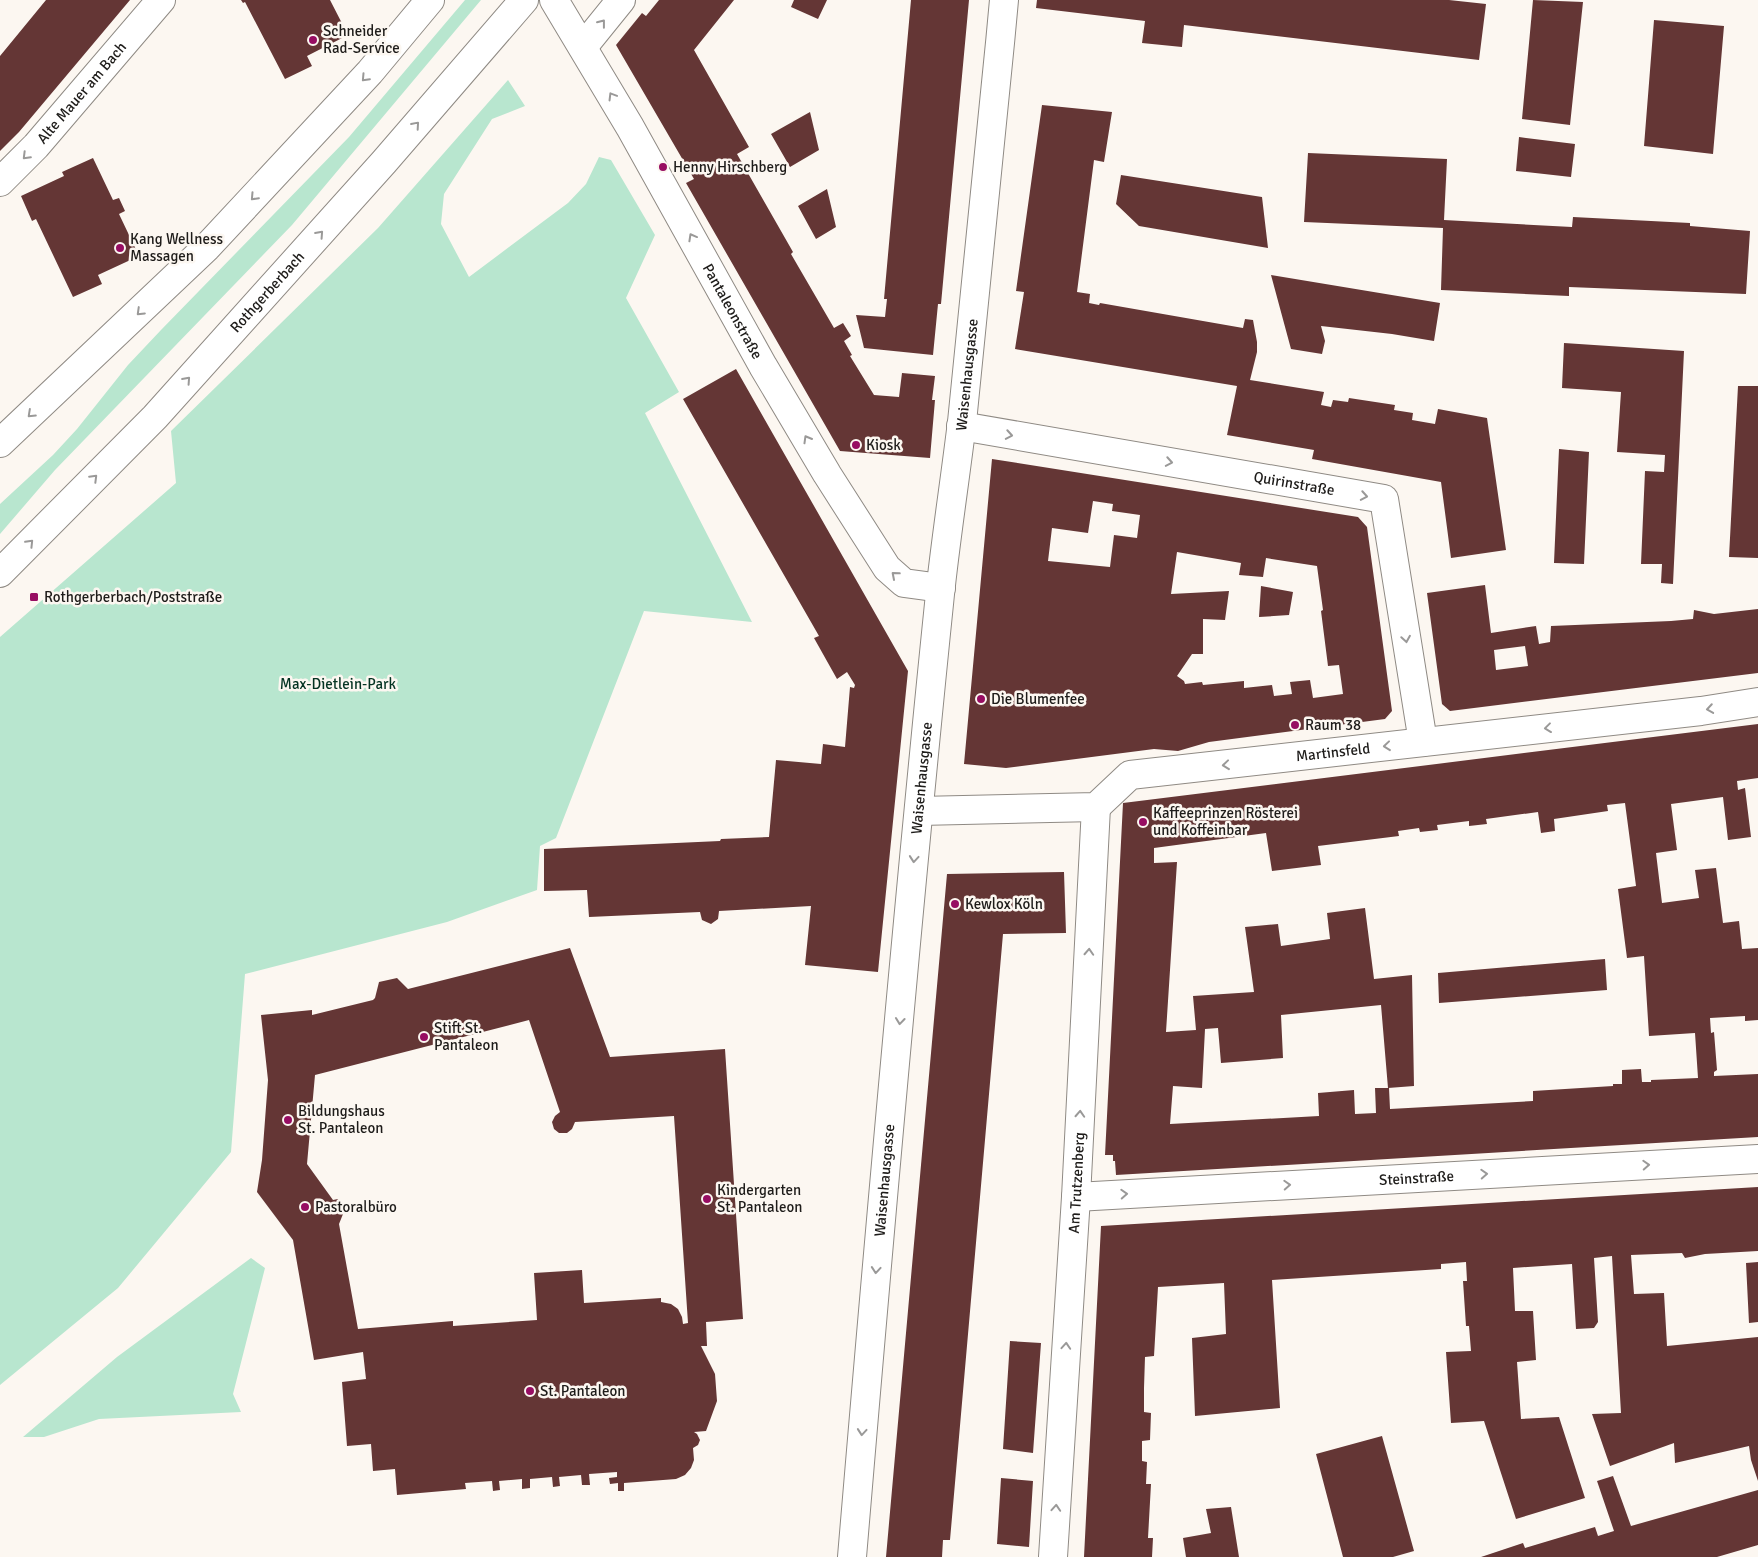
<svg xmlns="http://www.w3.org/2000/svg" width="1758" height="1557" font-family="Signika,sans-serif">
<style>
.green{fill:#b8e6cf}
.building{fill:#643635;fill-rule:evenodd}
.lines{fill:none;stroke-linecap:round;stroke-linejoin:round}
.street-casing{stroke:#8f8a84;stroke-width:30}
.primary-casing{stroke:#8f8a84;stroke-width:30}
.street{stroke:#fff;stroke-width:28}
.primary{stroke:#fff;stroke-width:28}
.oneway{stroke:#9a9998}
.poi-dot{fill:#970d62;stroke:#fcf7f1;stroke-width:2}
.labels{text-anchor:middle;stroke-width:5;stroke-linejoin:round;paint-order:stroke}
.poi-label{font-size:15px;fill:#1e1c1a;stroke:#fcf7f1;text-anchor:start}
.street-label{font-size:15px;fill:#1e1c1a;stroke:#fcf7f1}
.park-label{font-size:15px;fill:#053423;stroke:#fcf7f1}
</style>
<rect width="100%" height="100%" fill="#fcf7f1"/>
<path class="green" d="M465 0H481L292 225 55 470 0 534V504L53 455 77 429 128 365 161 330 349 137Z
M508 80 525 106 492 119 444 194 441 224 469 277 568 203 586 184 599 157 611 160 655 235 626 298 679 392 645 413 752 622 644 611 556 838 540 846 537 890 447 922 245 974 231 1152 118 1288 0 1385V637L176 483 171 431 378 228Z
M251 1258 265 1268 233 1394 241 1412 99 1419 44 1437H23L117 1357Z"/>
<path class="building" d="M46 0H130L19 132 0 151V56Z
M241 0H330L348 35 307 56 312 66 285 79 245 2 243 3Z
M659 0H734L694 50 749 147 737 154 793 252 791 254 834 328 843 323 851 336 844 341 852 355 850 356 874 395 899 397 902 373 935 376 932 400H935L930 458 840 451 686 183 694 179 616 45 642 13 646 16Z
M794 0H827L818 19 791 7Z
M911 0H969L941 304H938L933 355 864 348 856 315 885 317 887 299H884Z
M1037 0H1449L1486 4 1479 60 1184 25 1182 47 1142 43 1145 21 1036 8Z
M1533 0 1583 2 1570 125 1522 119Z
M1654 20 1724 26 1713 154 1644 146Z
M1042 105 1112 112 1104 162 1094 160 1077 292 1090 294 1089 303 1099 305 1100 303 1243 328 1245 319 1253 320 1257 342V352L1250 380 1324 392 1321 405 1331 407 1333 400 1348 402 1349 398 1395 405 1394 410 1413 413 1412 420 1435 424 1438 409 1487 418 1506 550 1451 558 1441 482 1312 459 1314 450 1227 435 1237 386 1015 349 1024 292 1016 291Z
M810 112 819 150 790 167 771 134Z
M1519 137 1575 144 1571 177 1516 171Z
M1308 153 1447 159 1444 220 1572 227 1573 217 1690 223V226L1750 231 1746 294 1569 287V296L1441 290 1443 228 1304 222Z
M93 158 113 200 119 198 125 211 119 214 139 256 98 275 102 284 73 297 36 219 32 221 21 196 64 176 62 172Z
M1121 175 1262 197 1268 248 1139 226 1116 204Z
M827 189 836 227 816 239 798 206Z
M1271 275 1440 303 1434 341 1392 334 1321 326 1325 341 1322 354 1291 349Z
M1564 343 1684 351 1673 584 1661 583 1662 564H1641L1645 471 1664 472 1665 455 1617 452 1621 392 1562 388Z
M736 369 908 671 878 972 805 965 811 906 719 911 718 919 711 924 702 920 700 912 589 917 587 890 544 891V849L720 841 721 839 769 837 776 760 821 764 823 744 845 747 850 687 854 688 855 685 847 672 837 679 814 638 819 636 683 399Z
M1738 386H1758V558L1729 557Z
M1559 449 1589 452 1584 564 1554 563Z
M992 459 1358 517 1367 527 1392 711 1385 719 1209 742 1178 751 1154 749 1006 768 964 764ZM1093 501 1113 504 1112 511 1140 515 1137 538 1114 535 1110 567 1048 561 1052 528 1088 533ZM1177 552 1241 563 1239 575 1263 577 1266 558 1317 566 1323 610 1321 611 1328 666 1339 665 1343 694 1313 698 1310 680 1290 682 1292 694 1274 696 1272 685 1244 688V681L1203 685 1202 682 1185 684 1184 681 1177 676 1192 654H1203V619L1225 620 1229 591 1171 594Z
M1485 585 1491 633 1536 626 1539 644 1550 642 1551 626 1671 621 1693 619 1694 610 1714 614 1758 609V673L1450 711 1442 704 1427 593ZM1525 646 1528 666 1496 670 1494 650Z
M1261 586 1293 592 1289 615 1259 617Z
M1758 724V778L1737 781 1738 790 1745 788 1751 837 1728 840 1723 797 1671 804 1677 850 1656 853 1662 903 1699 898 1695 870 1716 868 1723 923 1739 921 1742 949 1758 948V1020L1745 1021V1016L1710 1018 1711 1033 1714 1032 1717 1070 1714 1072V1076L1758 1074V1137L1116 1175 1115 1161H1113V1155H1105L1123 803ZM1625 803 1636 886 1618 889 1627 958 1644 956 1649 1036 1695 1033 1698 1078 1651 1080V1082H1642L1641 1069 1622 1070V1084H1613V1086L1533 1091V1101L1390 1109 1389 1088H1375L1376 1113 1355 1114 1354 1090 1318 1093 1319 1116 1170 1124 1173 1086 1202 1088 1205 1029 1218 1028 1221 1063 1283 1058 1281 1015 1381 1005 1388 1088 1414 1086 1412 975 1374 979 1365 908 1327 913 1330 939 1281 946 1278 924 1245 927 1254 992 1193 996 1196 1030 1166 1032 1177 862 1154 863V848L1266 833 1272 871 1321 865 1318 846 1399 836 1398 831 1419 828 1420 832 1438 830 1437 825 1469 821V826L1487 824 1486 819 1538 812 1541 833 1555 831 1554 819 1608 811 1607 805Z
M1064 872 1066 933 1003 934 950 1540H943L942 1557H886L947 874Z
M570 948 610 1057 725 1049 743 1319 706 1322 707 1346H701L715 1374 717 1401 706 1431 694 1432 697 1434 700 1440 698 1445 693 1448 694 1460 691 1468 685 1475 676 1479 624 1483V1491H618V1483L610 1484 609 1478 617 1477V1472L589 1474 590 1485H582L581 1475 559 1477 560 1486 553 1487 552 1477 530 1479V1488L522 1489V1479L499 1481 500 1490 493 1491 492 1481 465 1483 466 1489 397 1495 395 1469 373 1471 371 1444 347 1446 342 1382 366 1379 363 1352 314 1360 293 1240 257 1192 262 1160 268 1080 261 1015 312 1010V1015L373 1000 375 998 379 982 397 978 408 989ZM529 1020 560 1112 555 1116 552 1122 554 1129 559 1133H567L572 1129 575 1122 674 1116 688 1323 683 1324 682 1317 678 1309 671 1304 661 1302V1298L584 1303 582 1270 534 1273 537 1320 453 1326V1321L358 1329 339 1224 343 1214 338 1199 333 1200 307 1164 315 1075Z
M1605 959 1607 990 1439 1003 1438 973Z
M1758 1187V1251L1705 1254 1685 1258 1682 1253 1631 1255 1634 1294 1664 1293 1667 1346 1758 1337V1481L1751 1460 1749 1446 1675 1463 1674 1443 1610 1466 1592 1414 1621 1413 1612 1256 1594 1258 1598 1322 1594 1328 1576 1329 1572 1264 1513 1268 1515 1311H1533L1536 1360 1517 1362 1521 1419 1559 1417 1585 1498 1516 1519 1484 1421 1451 1423 1446 1352 1471 1351 1469 1326H1466L1463 1281H1467L1466 1262 1441 1264V1269L1272 1280 1280 1408 1195 1416 1192 1338 1226 1334 1224 1283 1158 1287 1154 1356 1145 1357 1144 1388V1412L1151 1413 1150 1440 1142 1441V1461L1147 1462 1146 1484H1151L1148 1538H1153L1152 1557H1084L1101 1226Z
M1758 1262V1322L1749 1323 1746 1263Z
M1010 1341 1041 1343 1033 1453 1003 1449Z
M1382 1436 1414 1551 1393 1557H1343L1316 1454Z
M1613 1476 1631 1526 1758 1490V1545L1717 1557H1481L1523 1543 1525 1548 1595 1527 1598 1536 1614 1531 1597 1481Z
M1001 1478 1033 1481 1029 1547 997 1544Z
M1231 1507 1239 1557H1186L1183 1538 1211 1533 1206 1509Z"/>
<g class="lines">
<g class="street-casing">
<g id="street">
<path id="s1" d="M554 0 630 127 763 366 827 474 887 568 904 583 941 588"/>
<path d="M583 47 621 0"/>
<path id="s2" d="M0 182 36 146 161 0"/>
<path id="s3" d="M961 426 1384 499 1423 742"/>
<path id="s4" d="M919 811 1096 807 1130 775 1701 711 1758 702"/>
<path id="s5" d="M1076 1197 1758 1159"/>
<path id="s6" d="M852 1557C879 1236 907 915 940 594 946 537 955 480 962 422 977 282 991 141 1004 0"/>
<path id="s7" d="M1053 1557 1076 1197 1096 807"/>
</g>
</g>
<g class="primary-casing">
<g id="primary">
<path d="M0 443 207 247 370 72 430 0"/>
<path id="s8" d="M0 573 155 417 384 162 524 0"/>
</g>
</g>
<use href="#street" class="street"/>
<use href="#primary" class="primary"/>
</g>
<defs><path id="oneway-chevron" d="M-2-3.5L2.5 0L-2 3.5" fill="none" stroke-width="1.6" stroke-linecap="round" stroke-linejoin="round" transform="scale(1.25)"/></defs>
<g class="oneway">
<use href="#oneway-chevron" transform="translate(602 23) rotate(-52)"/>
<use href="#oneway-chevron" transform="translate(365 78) rotate(133)"/>
<use href="#oneway-chevron" transform="translate(612 96) rotate(-121)"/>
<use href="#oneway-chevron" transform="translate(416 125) rotate(-49)"/>
<use href="#oneway-chevron" transform="translate(26 156) rotate(135)"/>
<use href="#oneway-chevron" transform="translate(254 197) rotate(133)"/>
<use href="#oneway-chevron" transform="translate(320 234) rotate(-48)"/>
<use href="#oneway-chevron" transform="translate(692 237) rotate(-119)"/>
<use href="#oneway-chevron" transform="translate(140 312) rotate(136)"/>
<use href="#oneway-chevron" transform="translate(187 380) rotate(-48)"/>
<use href="#oneway-chevron" transform="translate(31 414) rotate(137)"/>
<use href="#oneway-chevron" transform="translate(1009 435) rotate(10)"/>
<use href="#oneway-chevron" transform="translate(807 439) rotate(-120)"/>
<use href="#oneway-chevron" transform="translate(1169 462) rotate(10)"/>
<use href="#oneway-chevron" transform="translate(94 478) rotate(-45)"/>
<use href="#oneway-chevron" transform="translate(1364 496) rotate(10)"/>
<use href="#oneway-chevron" transform="translate(30 543) rotate(-46)"/>
<use href="#oneway-chevron" transform="translate(895 575) rotate(-139)"/>
<use href="#oneway-chevron" transform="translate(1406 639) rotate(81)"/>
<use href="#oneway-chevron" transform="translate(1710 709) rotate(171)"/>
<use href="#oneway-chevron" transform="translate(1548 728) rotate(173)"/>
<use href="#oneway-chevron" transform="translate(1387 746) rotate(174)"/>
<use href="#oneway-chevron" transform="translate(1226 765) rotate(174)"/>
<use href="#oneway-chevron" transform="translate(914 859) rotate(95)"/>
<use href="#oneway-chevron" transform="translate(1089 952) rotate(-87)"/>
<use href="#oneway-chevron" transform="translate(900 1021) rotate(96)"/>
<use href="#oneway-chevron" transform="translate(1080 1114) rotate(-87)"/>
<use href="#oneway-chevron" transform="translate(1646 1165) rotate(-3)"/>
<use href="#oneway-chevron" transform="translate(1484 1174) rotate(-3)"/>
<use href="#oneway-chevron" transform="translate(1287 1185) rotate(-3)"/>
<use href="#oneway-chevron" transform="translate(1124 1194) rotate(-3)"/>
<use href="#oneway-chevron" transform="translate(876 1270) rotate(95)"/>
<use href="#oneway-chevron" transform="translate(1066 1346) rotate(-86)"/>
<use href="#oneway-chevron" transform="translate(862 1432) rotate(95)"/>
<use href="#oneway-chevron" transform="translate(1056 1508) rotate(-86)"/>
</g>
<g class="poi-dot">
<circle cx="313" cy="40" r="5"/>
<circle cx="663" cy="167" r="5"/>
<circle cx="120" cy="248" r="5"/>
<circle cx="856" cy="445" r="5"/>
<rect x="29" y="592" width="10" height="10" rx="2.5"/>
<circle cx="981" cy="699" r="5"/>
<circle cx="1295" cy="725" r="5"/>
<circle cx="1143" cy="822" r="5"/>
<circle cx="955" cy="904" r="5"/>
<circle cx="424" cy="1037" r="5"/>
<circle cx="288" cy="1120" r="5"/>
<circle cx="707" cy="1199" r="5"/>
<circle cx="305" cy="1207" r="5"/>
<circle cx="530" cy="1391" r="5"/>
</g>
<g class="labels">
<g class="poi-label">
<text x="323" y="36">Schneider<tspan x="323" dy="17">Rad-Service</tspan></text>
<text x="673" y="172">Henny Hirschberg</text>
<text x="130" y="244">Kang Wellness<tspan x="130" dy="17">Massagen</tspan></text>
<text x="866" y="450">Kiosk</text>
<text x="44" y="602">Rothgerberbach/Poststraße</text>
<text x="991" y="704">Die Blumenfee</text>
<text x="1305" y="730">Raum 38</text>
<text x="1153" y="818">Kaffeeprinzen Rösterei<tspan x="1153" dy="17">und Koffeinbar</tspan></text>
<text x="965" y="909">Kewlox Köln</text>
<text x="434" y="1033">Stift St.<tspan x="434" dy="17">Pantaleon</tspan></text>
<text x="298" y="1116">Bildungshaus<tspan x="298" dy="17">St. Pantaleon</tspan></text>
<text x="717" y="1195">Kindergarten<tspan x="717" dy="17">St. Pantaleon</tspan></text>
<text x="315" y="1212">Pastoralbüro</text>
<text x="540" y="1396">St. Pantaleon</text>
</g>
<g class="street-label">
<text dy="5" stroke="none"><textPath href="#s2" startOffset="121">Alte Mauer am Bach</textPath></text>
<text dy="5" stroke="none"><textPath href="#s8" startOffset="388">Rothgerberbach</textPath></text>
<text dy="5" stroke="none"><textPath href="#s1" startOffset="359">Pantaleonstraße</textPath></text>
<text dy="5" stroke="none"><textPath href="#s6" startOffset="1188">Waisenhausgasse</textPath></text>
<text dy="5" stroke="none"><textPath href="#s3" startOffset="338">Quirinstraße</textPath></text>
<text dy="5" stroke="none"><textPath href="#s4" startOffset="428">Martinsfeld</textPath></text>
<text dy="5" stroke="none"><textPath href="#s6" startOffset="782">Waisenhausgasse</textPath></text>
<text dy="5" stroke="none"><textPath href="#s5" startOffset="341">Steinstraße</textPath></text>
<text dy="5" stroke="none"><textPath href="#s6" startOffset="378">Waisenhausgasse</textPath></text>
<text dy="5" stroke="none"><textPath href="#s7" startOffset="375">Am Trutzenberg</textPath></text>
</g>
<g class="park-label">
<text x="338" y="689">Max-Dietlein-Park</text>
</g>
</g>
</svg>
